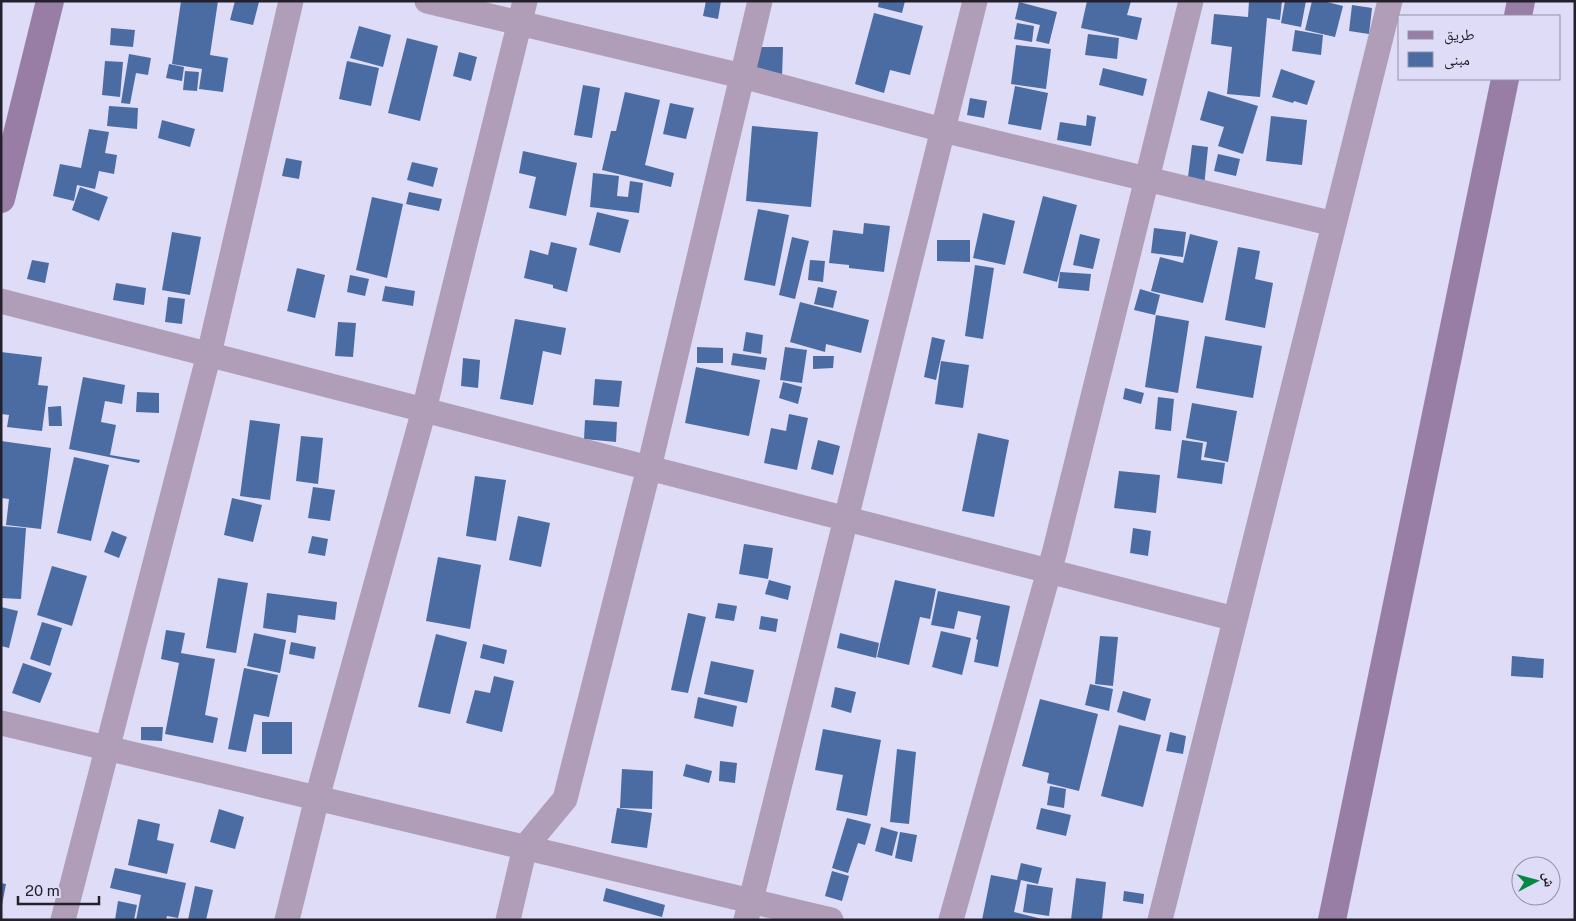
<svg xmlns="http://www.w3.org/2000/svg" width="1576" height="921" font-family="'Public Sans','Noto Naskh Arabic',sans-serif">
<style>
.building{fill:#4b6ca3}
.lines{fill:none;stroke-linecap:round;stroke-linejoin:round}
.street{stroke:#b09eb9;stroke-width:25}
.secondary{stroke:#987ea5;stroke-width:28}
</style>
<rect width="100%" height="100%" fill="#dedcf7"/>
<path class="building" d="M181 1H218L210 55 228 58 223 92 199 89 202 69 172 64Z
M235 1 259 2 253 25 230 20Z
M706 1H721L718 19 703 16Z
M879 1H905L902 13 878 7Z
M1087 1H1131L1127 15 1142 18 1137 40 1081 28Z
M1249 1H1282L1280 20 1267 18 1260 97 1227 94 1232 47 1211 44 1214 14 1248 17Z
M1285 1H1306L1301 27 1281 23Z
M1312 1H1323L1343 6 1335 37 1305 30Z
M1019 2 1057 12 1049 44 1036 41 1040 25 1015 19Z
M1352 5 1372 8 1369 34 1349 31Z
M874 13 923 26 910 75 890 70 884 93 855 84Z
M1017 23 1034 26 1032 42 1014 39Z
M359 26 391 35 383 67 350 58Z
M111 28 135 30 133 47 110 45Z
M1295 30 1323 35 1321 55 1292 51Z
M1088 34 1119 38 1117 59 1085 55Z
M407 38 438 46 420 121 388 113Z
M1016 45 1051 49 1046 89 1011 84Z
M757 47H783L782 77 756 76Z
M459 52 477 57 471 81 453 76Z
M129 54 151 58 148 75 136 73 130 104 121 103Z
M105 61 123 62 120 97 102 95Z
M347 61 379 68 371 106 339 99Z
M169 64 184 67 182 81 166 78Z
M1103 68 1147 79 1143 96 1099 85Z
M1281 69 1315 81 1307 105 1294 101 1293 103 1272 97Z
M185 71 199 72 197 91 183 90Z
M583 85 600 88 592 138 574 135Z
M1015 86 1048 93 1041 130 1008 124Z
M1208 91 1258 106 1243 154 1218 146 1224 127 1200 120Z
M625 92 660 100 645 165 674 173 671 187 602 170 611 131H616Z
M970 98 987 101 984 118 967 115Z
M670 103 694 108 686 139 663 134Z
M109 106 138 108 137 129 107 126Z
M1087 115 1096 117 1091 146 1057 140 1060 122 1086 126Z
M1271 116 1307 120 1302 165 1266 161Z
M162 120 195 129 190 147 158 138Z
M752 126 818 132 811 207 746 201Z
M89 129 109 132 105 153 117 155 114 174 99 171 95 189 77 185 74 201 53 196 60 164 81 168Z
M1192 145 1208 147 1204 187 1187 185Z
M523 151 577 163 566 216 529 208 536 177 519 173Z
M1218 154 1240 159 1236 176 1214 171Z
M286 158 302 161 299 179 282 176Z
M412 162 438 168 433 187 407 180Z
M593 173 619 176 617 196 628 197 630 181 643 183 639 213 590 207Z
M80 187 108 197 99 221 72 210Z
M409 192 442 199 439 211 406 204Z
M1043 196 1077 205 1057 282 1023 273Z
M372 197 403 204 387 278 356 270Z
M758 209 789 215 775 286 744 280Z
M597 212 629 220 620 253 589 245Z
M983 213 1015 221 1005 265 973 258Z
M864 223 890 226 884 272 849 268V265L829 263 833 230 863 234Z
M1154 228 1186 232 1183 257 1151 253Z
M172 232 201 237 190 295 162 290Z
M1080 234 1100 239 1093 269 1073 265Z
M1190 234 1218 241 1203 303 1151 291 1160 257 1183 263Z
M792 237 809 241 795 299 779 295Z
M937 240H970V262L937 261Z
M551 242 577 248 567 292 553 288V285L524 278 530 250 548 255Z
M1238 247 1260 251 1255 279 1273 283 1265 328 1225 320Z
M32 260 49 263 45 283 27 279Z
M810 260 825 261 823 282 808 280Z
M975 265 994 268 983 339 965 336Z
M297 268 325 275 315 318 287 311Z
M1060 272 1091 274 1089 291 1058 288Z
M350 275 369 279 365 296 347 292Z
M116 283 146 288 144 305 113 300Z
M385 286 415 291 413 306 382 301Z
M818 287 837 291 833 308 814 304Z
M1140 289 1160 295 1155 315 1134 310Z
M168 297 185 299 182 324 165 322Z
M800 302 869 320 861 353 826 344 825 352 790 342Z
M1156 315 1189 321 1178 393 1145 387Z
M515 319 566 328 561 355 543 351 533 405 500 399Z
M338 322 356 323 353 357 335 356Z
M746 332 763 335 761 354 743 351Z
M1205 336 1262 346 1253 398 1196 388Z
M932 337 945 340 936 380 924 377Z
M697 347 723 348V363H697Z
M785 347 807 350 802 383 780 380Z
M1 352 42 357 38 385 48 386 42 431 7 427 9 415 1 414Z
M733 353 767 358 765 370 731 365Z
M813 356H834L833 368 813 369Z
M463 358 480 360 478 388 461 386Z
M941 361 969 365 963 408 935 404Z
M696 367 760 380 749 436 685 423Z
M83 377 125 385 122 404 105 401 101 422 116 425 110 455 140 460 139 463 69 449Z
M595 379 622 381 619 407 593 405Z
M783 382 802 387 798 404 779 398Z
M1125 388 1144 393 1141 404 1123 399Z
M137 392 159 393V413L136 412Z
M1158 397 1174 399 1171 431 1155 429Z
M1192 403 1237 411 1228 462 1204 457 1207 442 1186 438Z
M61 406 62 426H49L48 407Z
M789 414 808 418 797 470 764 463 771 428 786 431Z
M250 420 280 424 270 500 240 496Z
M585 420 617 422 616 442 584 439Z
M978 433 1009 440 994 517 962 511Z
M301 436 323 438 318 484 296 481Z
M818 440 840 446 833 475 811 469Z
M1182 440 1203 443 1201 460 1225 463 1222 484 1177 478Z
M1 441 51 448 41 529 6 525 9 499 1 498Z
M74 457 109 465 91 541 57 533Z
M1119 471 1160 475 1156 513 1114 508Z
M475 476 506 480 496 541 466 536Z
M313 487 335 490 330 521 308 518Z
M232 498 262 505 253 542 224 535Z
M518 516 550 523 541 567 509 560Z
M1 526 26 528 21 599 1 598Z
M1133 528 1151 531 1148 556 1130 553Z
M112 531 127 537 119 558 104 552Z
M312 536 328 539 325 556 308 553Z
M744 544 773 548 768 579 739 574Z
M438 557 481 565 470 629 426 621Z
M52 566 87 576 72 626 37 615Z
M218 578 248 583 236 653 206 648Z
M769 580 791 586 788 600 765 594Z
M895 580 936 589 930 619 920 617 909 665 877 657Z
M938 591 1010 606 998 667 974 662 978 640 976 639 981 616 958 611 954 629 931 625Z
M267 593 337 602 335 620 298 615 296 633 263 628Z
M718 603 737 606 734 621 715 618Z
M1 607 18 611 9 648 1 646Z
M688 613 706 617 688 693 671 690Z
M761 616 778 619 776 632 759 629Z
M42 622 62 628 50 666 30 659Z
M166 630 185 633 181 653 215 659 205 715 218 718 213 743 165 734 179 663 161 659Z
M941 631 971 638 962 675 932 667Z
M254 633 286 640 280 673 247 666Z
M840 633 879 643 876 658 837 648Z
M436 634 467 642 450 714 418 707Z
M1100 636 1118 637 1113 686 1095 684Z
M291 642 316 647 314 659 289 654Z
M483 644 507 650 504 664 480 658Z
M1512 656 1544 659 1543 678 1511 676Z
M711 661 754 670 747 703 704 694Z
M23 663 52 673 40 703 12 693Z
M244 668 278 675 269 717 254 714 246 752 228 749Z
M494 676 514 681 502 732 466 723 475 690 490 693Z
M1090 684 1113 689 1109 711 1085 705Z
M835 687 856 692 851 713 831 707Z
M1123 691 1151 699 1145 721 1117 712Z
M698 697 737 706 733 727 694 718Z
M1040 699 1098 714 1079 791 1047 783 1049 773 1022 766Z
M262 722H292V754H262Z
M1119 725 1161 735 1143 807 1101 796Z
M141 727H163L162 741 141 740Z
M823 729 881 740 867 816 836 810 843 775 815 770Z
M1170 732 1186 736 1183 754 1166 751Z
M897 749 916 752 909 824 890 822Z
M720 761 737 763 735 783 719 781Z
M686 764 712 771 709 783 683 776Z
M622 769 653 771 652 809 620 808Z
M1050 786 1066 789 1064 808 1047 805Z
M617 808 652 813 647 848 611 843Z
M1041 808 1071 815 1066 836 1036 829Z
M219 809 244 817 235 849 210 842Z
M847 818 871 824 865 845 858 843 848 873 832 868Z
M138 819 160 824 157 840 174 844 167 874 128 865Z
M881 827 898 832 892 856 875 851Z
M900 832 917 835 912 862 895 858Z
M1021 863 1042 868 1038 884 1021 880 1014 912 1046 920H982L991 875 1017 880Z
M115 868 186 883 178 918 167 916 166 920H136L141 895 110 888Z
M832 871 849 876 842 901 825 896Z
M1076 878 1106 882 1102 920H1071Z
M1 883 6 884 2 905H1Z
M1027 884 1053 888 1049 916 1023 912Z
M195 886 213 890 206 920H188Z
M606 888 665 905 662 917 603 901Z
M1124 891 1144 894 1143 904 1123 901Z
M118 901 137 905 134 920H115Z"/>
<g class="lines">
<path class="street" d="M427 1 742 76 943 130 1334 224
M1 301 1235 619
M1 723 831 920
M63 920 209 354 291 1
M287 920 317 798 424 410 525 1
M508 920 525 847 565 799 649 468 760 1
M746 920 975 1
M951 920 1055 550 1191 1
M1160 920 1390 1"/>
<path class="secondary" d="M1518 16 1521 1
M1 199 50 1
M1332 920 1505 79"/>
</g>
<rect width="1576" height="921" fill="none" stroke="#23222c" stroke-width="5"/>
<rect x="1398" y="15" width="162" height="65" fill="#dedcf7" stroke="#9392a6"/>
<rect x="1408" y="31" width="25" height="8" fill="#987ea5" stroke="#9392a6"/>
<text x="1444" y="40" font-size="15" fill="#23222c">طريق</text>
<rect x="1408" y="52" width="25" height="15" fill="#4b6ca3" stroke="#9392a6"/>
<text x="1444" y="65" font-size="15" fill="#23222c">مبنى</text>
<g transform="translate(1536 881) rotate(84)"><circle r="24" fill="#dedcf7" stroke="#9392a6"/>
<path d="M0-4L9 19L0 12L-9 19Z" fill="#058843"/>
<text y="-8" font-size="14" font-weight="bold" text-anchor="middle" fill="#23222c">ش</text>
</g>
<path d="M18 896v8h81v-8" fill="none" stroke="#23222c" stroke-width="2.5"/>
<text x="25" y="896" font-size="15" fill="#23222c" stroke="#dedcf7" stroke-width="4" paint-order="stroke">20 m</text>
</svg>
